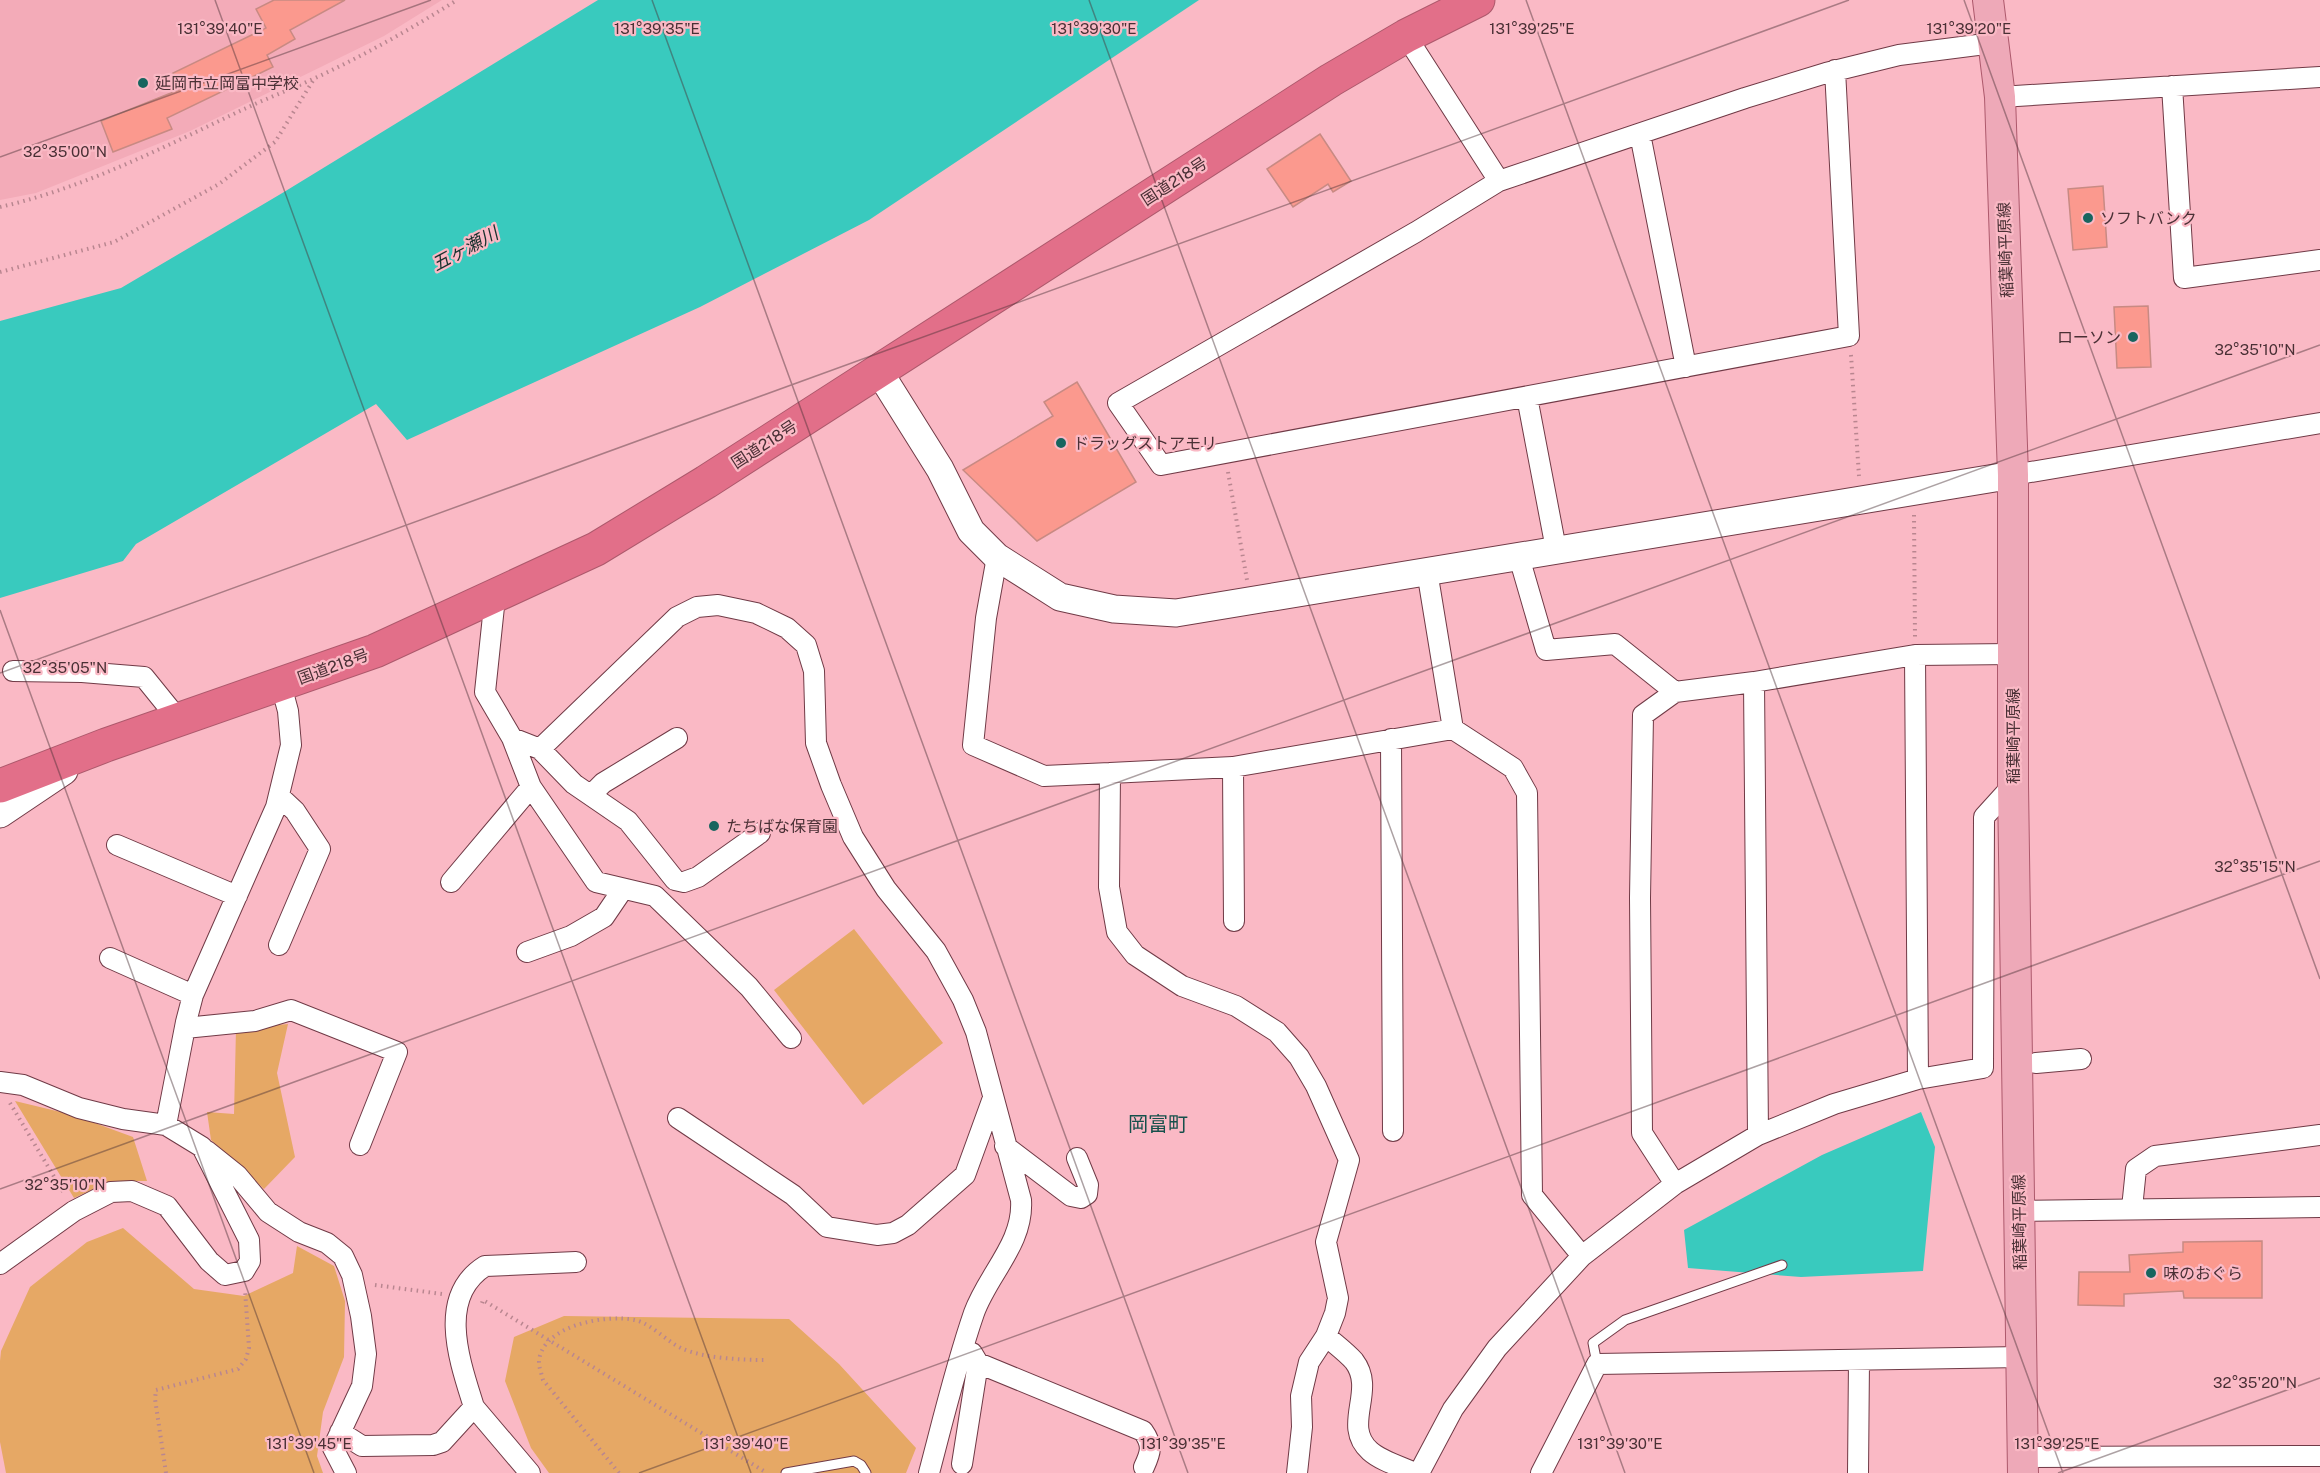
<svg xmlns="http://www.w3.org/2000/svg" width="2320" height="1473" font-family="'Public Sans','Noto Sans JP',sans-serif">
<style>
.built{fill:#f3abb8}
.green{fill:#e6a865}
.water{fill:#39cabe}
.building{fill:#fb998e;stroke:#c88a83;stroke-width:1.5}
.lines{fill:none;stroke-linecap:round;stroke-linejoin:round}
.lane-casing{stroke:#703a46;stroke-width:11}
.street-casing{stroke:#703a46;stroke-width:22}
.secondary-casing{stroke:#703a46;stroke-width:29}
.primary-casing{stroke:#ad596c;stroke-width:32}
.highway-casing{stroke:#ad596c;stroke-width:35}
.path{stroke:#b98690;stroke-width:4;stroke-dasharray:1.5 4.5;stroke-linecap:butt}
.lane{stroke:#fff;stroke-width:9}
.street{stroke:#fff;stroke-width:20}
.secondary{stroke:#fff;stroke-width:27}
.primary{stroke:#eea9b8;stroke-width:30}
.highway{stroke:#e26f89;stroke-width:33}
.ticks{fill:none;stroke:#4a3035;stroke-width:1.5;stroke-opacity:0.45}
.poi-dot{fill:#18655f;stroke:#fab9c5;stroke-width:2}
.labels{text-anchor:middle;stroke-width:4.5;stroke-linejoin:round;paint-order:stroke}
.poi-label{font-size:16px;fill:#4a3035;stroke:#fab9c5;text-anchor:start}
.street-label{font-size:16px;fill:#4a3035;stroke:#fab9c5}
.water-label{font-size:18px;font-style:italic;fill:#18302d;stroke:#fab9c5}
.quarter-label{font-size:20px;fill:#15504b;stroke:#fab9c5}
.ticks-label{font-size:15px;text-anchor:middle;fill:#4a3035;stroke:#fab9c5;stroke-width:4.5;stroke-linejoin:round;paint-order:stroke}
</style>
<rect width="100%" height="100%" fill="#fab9c5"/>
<path class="built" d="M0 0H442L384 36 190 131 36 193 0 200Z"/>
<path class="green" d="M854 929 943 1043 863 1105 774 990Z
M288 1024 277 1073 295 1157 264 1189 211 1140 207 1112 234 1114 236 1029Z
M15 1101 73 1115 133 1137 147 1181H111L74 1198Z
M123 1228 194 1289 244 1296 293 1273 297 1246 334 1266 345 1301 344 1357 323 1412 317 1456 323 1473H6L0 1442V1361L1 1351 30 1287 87 1242Z
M564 1316 789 1319 839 1364 916 1448 906 1473H549L531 1448 505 1381 514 1337Z"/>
<path class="water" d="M598 0H1199L869 220 700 307 407 440 376 404 136 544 123 561 0 598V321L121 288 284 192Z
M1921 1112 1935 1147 1923 1271 1801 1277 1688 1268 1684 1230 1822 1155Z"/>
<path class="building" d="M274 0H345L290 30 295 39 267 55 273 67 167 118 172 129 113 152 101 121 181 89 173 73 266 28 256 9Z
M1320 134 1351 181 1333 192 1328 184 1293 207 1267 169Z
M2103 186 2107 247 2073 250 2068 189Z
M2148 306 2151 367 2117 368 2114 307Z
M1077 382 1136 482 1037 541 963 470 1053 416 1044 402Z
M2262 1241V1298H2184L2183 1291 2124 1294V1306L2078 1305 2079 1272H2130L2129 1255 2183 1252V1242Z"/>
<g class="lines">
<g class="lane-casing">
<path id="lane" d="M1597 1364 1593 1343 1625 1320 1782 1265
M786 1473 854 1461 861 1465 866 1473"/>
</g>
<g class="street-casing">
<path id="street" d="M1406 36 1499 181
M1835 70 1849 336 1161 465 1118 403 1416 232 1499 181 1745 98 1826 73 1899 55 1993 43
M2172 86 2184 278 2320 260
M2000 97 2320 77
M1640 134 1686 367
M1527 397 1556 549
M2013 475 2320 423
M997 557 986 618 973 745 1044 776 1110 773 1109 887 1117 932 1135 955 1182 986 1236 1006 1277 1032 1299 1057 1316 1086 1349 1160 1326 1242 1338 1298 1335 1313 1326 1336 1309 1362 1301 1396 1302 1427 1297 1473
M1519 557 1546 650 1615 644 1675 692 1754 682 1915 655 1918 1079 1834 1104 1758 1135 1675 1184 1642 1133 1640 898 1643 715 1675 692
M1427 571 1453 729 1513 768 1527 793 1532 1195 1582 1256
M495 597 485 692 512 738 540 749 677 617 697 607 718 605 756 613 787 628 806 645 814 671 816 743 831 785 853 837 886 889 936 951 963 1000 976 1032 1021 1200C1024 1243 988 1274 974 1313 956 1365 943 1420 929 1473
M1915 655 2013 654
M13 671 82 672 144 677 178 719
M1754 682 1758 1135
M512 738 531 787 596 882 655 896 749 987 791 1038
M1391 739 1393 1131
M540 749 574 784 628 821 675 880 684 882 698 877 760 833
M1233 767 1234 921
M1110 773 1233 767 1453 729
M592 794 603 783 677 738
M279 796 295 811 320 849 279 945
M117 845 237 896
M451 882 531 787
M527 952 571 936 604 917 623 889
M110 958 193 995
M185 1028 255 1021 291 1010 397 1052 360 1145
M2036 1063 2081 1059
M1918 1079 1983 1068 1984 817 2013 785
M0 1082 23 1085 79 1108 123 1119 166 1125 202 1147 249 1240 250 1261 244 1271 225 1275 209 1261 167 1206 132 1191 111 1192 74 1211 0 1264
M678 1118 793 1195 827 1227 877 1235 893 1233 908 1225 965 1175 993 1098
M166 1125 186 1022 193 995 276 807 291 745 288 711 281 685
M1005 1146 1071 1196 1081 1198 1087 1194 1088 1185 1077 1158
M207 1151 237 1175 268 1212 299 1232 327 1243 343 1256 352 1275 361 1316 366 1354 362 1386 333 1448 346 1473
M2132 1208 2136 1169 2155 1156 2320 1135
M2019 1211 2320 1207
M1326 1336C1335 1344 1346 1352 1354 1361 1377 1391 1341 1425 1370 1451 1381 1461 1402 1467 1415 1473
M978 1363 1143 1431C1153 1445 1151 1452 1144 1467
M474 1407 530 1473
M340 1432 362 1446 433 1445 442 1442 474 1407C460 1362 436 1297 485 1266L576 1262
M2023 1457 2320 1456
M962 1464 978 1363 972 1353
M1419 1473 1453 1409 1497 1348 1582 1256 1675 1184
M1541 1473 1597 1364 2021 1357
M1858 1473 1859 1360"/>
</g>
<g class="secondary-casing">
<path id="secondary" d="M878 370 940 469 971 531 997 557 1060 597 1114 609 1176 613 2013 475
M0 814 64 771"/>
</g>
<g class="primary-casing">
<path id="primary" d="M1988 0 2000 97 2013 475V785L2023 1473"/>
</g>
<g class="highway-casing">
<path id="highway" d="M0 786 106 745 375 651 596 549 706 482 1331 80 1406 36 1478 0"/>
</g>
<path class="path" d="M0 207C84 188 164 147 242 110 265 99 289 90 313 79 363 56 411 29 457 0
M0 272 114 242 219 184 275 142 314 79
M1851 355 1859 476
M1228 472 1247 580
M1914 515 1915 637
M10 1103 65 1195
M375 1285 442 1294
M482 1303 483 1300 767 1473
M166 1473 155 1399 156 1390 238 1369 246 1359 249 1348 245 1289
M619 1473 543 1380C542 1375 539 1368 539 1362 541 1325 607 1314 635 1320 652 1324 667 1342 683 1349 704 1358 741 1360 765 1360"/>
<use href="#lane" class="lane"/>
<use href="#street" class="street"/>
<use href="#secondary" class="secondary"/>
<use href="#primary" class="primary"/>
<use href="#highway" class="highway"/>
</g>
<path class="ticks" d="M215 0 751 1473M652 0 1188 1473M1089 0 1625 1473M1526 0 2063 1473M1964 0 2320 979M0 157 431 0M0 610 314 1473M0 673 1849 0M0 1189 2320 345M639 1473 2320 861M2058 1473 2320 1378"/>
<g class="poi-dot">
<circle cx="143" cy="83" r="6"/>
<circle cx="2088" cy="218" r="6"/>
<circle cx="2133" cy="337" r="6"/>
<circle cx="1061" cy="443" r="6"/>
<circle cx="714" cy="826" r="6"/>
<circle cx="2151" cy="1273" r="6"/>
</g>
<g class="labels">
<g class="poi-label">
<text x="155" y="89">延岡市立岡富中学校</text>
<text x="2100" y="224">ソフトバンク</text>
<text x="2121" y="343" text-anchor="end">ローソン</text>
<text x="1073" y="449">ドラッグストアモリ</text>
<text x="726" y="832">たちばな保育園</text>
<text x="2163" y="1279">味のおぐら</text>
</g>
<g class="street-label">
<text transform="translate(1174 181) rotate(-33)" y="6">国道218号</text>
<text transform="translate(2005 250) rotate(-92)" y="6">稲葉崎平原線</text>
<text transform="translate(764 444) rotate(-33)" y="6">国道218号</text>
<text transform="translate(333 666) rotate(-20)" y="6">国道218号</text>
<text transform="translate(2013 736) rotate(-90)" y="6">稲葉崎平原線</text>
<text transform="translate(2019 1222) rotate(-91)" y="6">稲葉崎平原線</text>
</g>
<g class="water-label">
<text transform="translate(465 249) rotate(-28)" y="6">五ヶ瀬川</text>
</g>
<g class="quarter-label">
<text x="1158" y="1131">岡富町</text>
</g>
</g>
<g class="ticks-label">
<text x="220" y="34">131°39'40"E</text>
<text x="657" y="34">131°39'35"E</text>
<text x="1094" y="34">131°39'30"E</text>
<text x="1532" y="34">131°39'25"E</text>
<text x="1969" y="34">131°39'20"E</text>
<text x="65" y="157">32°35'00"N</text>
<text x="2255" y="355">32°35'10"N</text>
<text x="65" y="673">32°35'05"N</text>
<text x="2255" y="872">32°35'15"N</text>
<text x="65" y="1190">32°35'10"N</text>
<text x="2255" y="1388">32°35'20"N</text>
<text x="309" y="1449">131°39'45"E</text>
<text x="746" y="1449">131°39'40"E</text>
<text x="1183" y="1449">131°39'35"E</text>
<text x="1620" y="1449">131°39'30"E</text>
<text x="2057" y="1449">131°39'25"E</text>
</g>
</svg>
